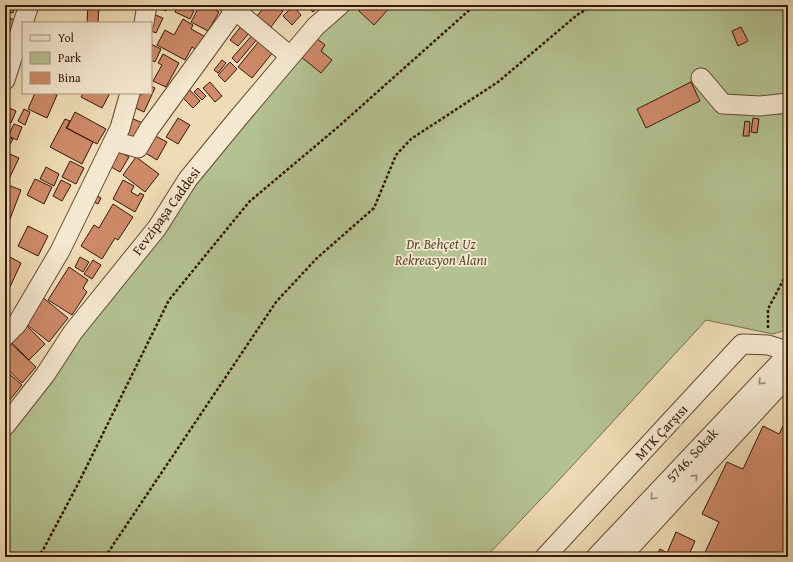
<svg xmlns="http://www.w3.org/2000/svg" width="793" height="562" font-family="'Gentium Book Plus',serif">
<style>
.green{fill:#b4c292;stroke:#766c4e}
.building{fill:#ce8a69;stroke:#37170a}
.lines{fill:none;stroke-linecap:round;stroke-linejoin:round}
.minor-casing{stroke:#654835;stroke-width:21}
.path{stroke:#37170a;stroke-width:2.5;stroke-dasharray:3 2;stroke-linecap:butt}
.minor{stroke:#f5e8d0;stroke-width:19}
.oneway{stroke:#a08a77}
.labels{text-anchor:middle;stroke-width:3.5;stroke-linejoin:round;paint-order:stroke}
.street-label{font-size:14px;fill:#37170a;stroke:#f5e8d0}
.park-label{font-size:14px;font-style:italic;fill:#5c4a33;stroke:#f5e8d0}
</style>
<rect width="100%" height="100%" fill="#efdcb6"/>
<filter id="stains"><feTurbulence type="fractalNoise" baseFrequency=".005" numOctaves="4"/><feColorMatrix values="0 0 0 0 .2 0 0 0 0 .09 0 0 0 0 .02 0 0 0 .5 -.17"/></filter>
<radialGradient id="worn" r=".72"><stop offset=".6" stop-color="#630" stop-opacity="0"/><stop offset="1" stop-color="#630" stop-opacity=".3"/></radialGradient>
<path class="green" d="M342 5H788V326L783 331 773 334 706 320 560 479 486 557H5V438L37 399 114 292 190 180Z"/>
<path class="building" d="M8 5H14L13 13 6 12Z
M40 5H54L52 10Z
M79 5H86L85 9 78 8Z
M88 5H99L98 23H87Z
M155 5H169L166 11Z
M178 5H181L194 11 190 19 175 12Z
M200 5H206L219 12 208 31 191 22Z
M266 5H275L283 11 271 27 257 16Z
M305 5H319L313 12Z
M365 5H392L374 25 359 11Z
M293 6 301 15 292 25 283 16Z
M153 14 163 18 156 33 151 31Z
M5 17 19 21 13 42 5 40Z
M183 19 193 25 191 29 204 36 197 50 192 47 185 60 157 45 165 30 174 35Z
M243 24 251 31 238 46 230 40Z
M741 27 748 41 738 46 732 31Z
M254 33 259 37 237 63 232 58Z
M316 38 325 45 321 51 332 60 321 73 300 56Z
M260 40 274 51 252 78 238 67Z
M151 44 161 49 155 62 151 60Z
M163 54 179 63 166 87 153 81 162 65 158 63Z
M222 60 226 63 218 73 214 70Z
M230 62 237 69 225 82 218 75Z
M210 82 222 96 215 102 203 88Z
M691 82 700 101 646 128 637 109Z
M151 86 155 88 144 112 131 106 138 93 142 95 143 93H151Z
M187 87 200 101 193 108 179 94Z
M198 88 206 96 202 100 194 92Z
M35 93H53L57 95 47 118 28 109Z
M83 93H110L102 108 81 97Z
M5 106 16 111 11 123 5 120Z
M24 109 30 112 25 125 18 121Z
M75 112 106 129 97 144 67 128Z
M131 118 145 124 134 145 121 138Z
M178 118 190 125 178 144 166 137Z
M753 118 759 119 757 133 751 132Z
M65 119 70 121 66 128 93 142 82 164 50 147Z
M745 121 750 122 749 136H743Z
M14 124 22 127 17 140 8 136Z
M152 134 167 142 157 160 142 151Z
M5 136 13 139 7 150 5 149Z
M115 149 129 157 120 172 106 164Z
M5 152 19 158 9 179 5 178Z
M136 157 159 174 145 192 123 175Z
M70 161 84 168 76 184 62 177Z
M46 167 59 174 54 186 40 179Z
M35 179 52 187 44 204 27 195Z
M61 180 71 185 62 201 53 196Z
M123 180 134 186 131 192 138 196 140 193 144 195 135 212 113 199Z
M5 184 21 190 10 219 5 217Z
M92 193 101 198 98 204 89 199Z
M113 204 133 217 118 240 115 238 102 259 81 246 94 225 99 228Z
M28 226 48 236 38 256 18 246Z
M8 256 21 263 10 287 5 284V263Z
M80 257 89 262 83 272 75 267Z
M93 260 101 265 92 279 84 274Z
M69 267 88 280 83 288 87 292 72 315 48 300Z
M41 296 68 318 49 342 21 320Z
M25 324 45 344 29 360 9 340Z
M8 341 36 367 22 383 5 367V344Z
M5 370 22 385 8 402 5 400Z
M788 416V544L784 552 788 553V557H703L719 522 702 514 727 462 743 469 763 426 779 434Z
M676 532 695 541 688 557H656L660 549 667 553Z"/>
<g class="lines">
<g class="minor-casing">
<path id="minor" d="M229 5 290 56
M23 23 29 5
M144 23 147 5
M701 78 723 104 760 106 788 103
M5 80 23 23
M114 141 138 148 149 129 239 5
M5 336 17 324 60 251 120 128 130 93
M5 426 45 375 73 332 157 228 188 179 239 117 316 26 340 5
M545 557 742 344 768 345 788 351
M596 557 788 354
M621 557 788 376"/>
</g>
<path class="path" d="M768 328V309L788 271
M37 557 43 550 78 484 169 300 249 202 338 127 475 5
M105 557 276 302 317 258 374 208 396 155 411 139 498 82 577 15 594 5"/>
<use href="#minor" class="minor"/>
</g>
<defs><path id="oneway-chevron" d="M-2-3.5L2.5 0L-2 3.5" fill="none" stroke-width="1.6" stroke-linecap="round" stroke-linejoin="round"/></defs>
<g class="oneway">
<use href="#oneway-chevron" transform="translate(761 382) rotate(133)"/>
<use href="#oneway-chevron" transform="translate(695 477) rotate(-48)"/>
<use href="#oneway-chevron" transform="translate(653 497) rotate(133)"/>
</g>
<g class="labels">
<g class="street-label">
<text transform="translate(166 211) rotate(-54)" y="5">Fevzipaşa Caddesi</text>
<text transform="translate(661 432) rotate(-47)" y="5">MTK Çarşısı</text>
<text transform="translate(692 455) rotate(-47)" y="5">5746. Sokak</text>
</g>
<g class="park-label">
<text x="441" y="249">Dr. Behçet Uz<tspan x="441" dy="16">Rekreasyon Alanı</tspan></text>
</g>
</g>
<rect width="793" height="562" fill="none" stroke="#efdcb6" stroke-width="20"/>
<rect x="6" y="6" width="781" height="550" fill="none" stroke="#37170a" stroke-width="2"/>
<rect x="10" y="10" width="773" height="542" fill="none" stroke="#37170a"/>
<rect x="22" y="22" width="130" height="72" fill="#f5e8d0" stroke="#a99481"/>
<rect x="30" y="35" width="20" height="6" fill="#f5e8d0" stroke="#a99481"/>
<text x="58" y="42" font-size="12" fill="#37170a">Yol</text>
<rect x="30" y="52" width="20" height="12" fill="#b4c292" stroke="#a99481"/>
<text x="58" y="62" font-size="12" fill="#37170a">Park</text>
<rect x="30" y="72" width="20" height="12" fill="#ce8a69" stroke="#a99481"/>
<text x="58" y="82" font-size="12" fill="#37170a">Bina</text>
<rect width="100%" height="100%" filter="url(#stains)"/>
<rect width="100%" height="100%" fill="url(#worn)"/>
</svg>
